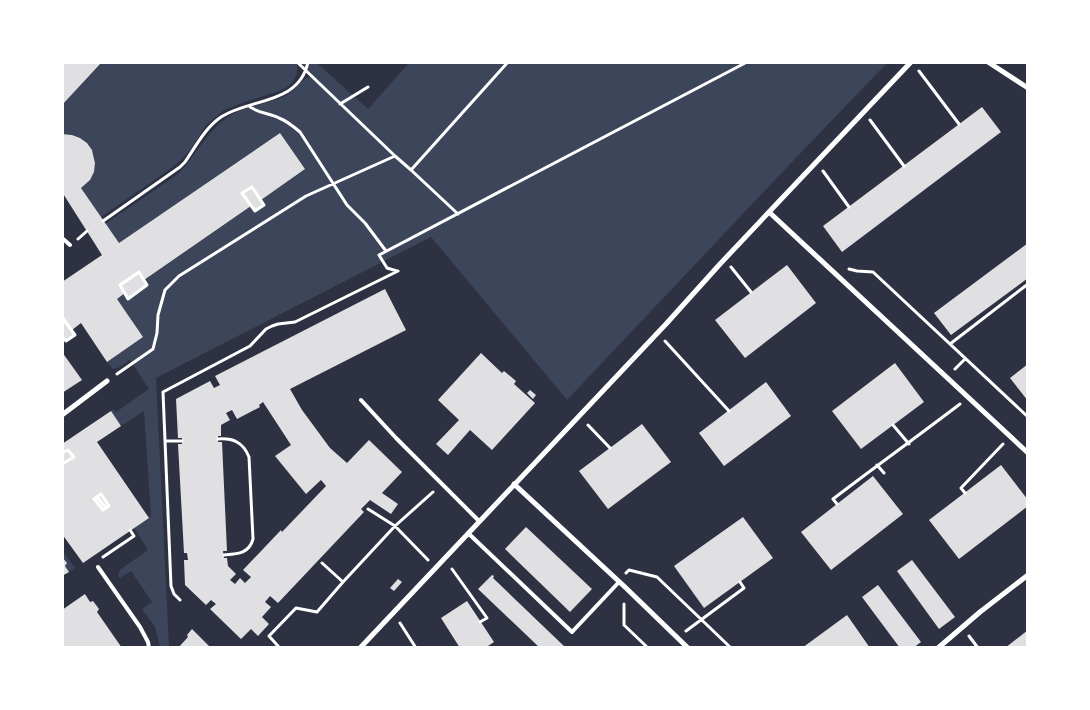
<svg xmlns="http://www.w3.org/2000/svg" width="1090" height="710" font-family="'Fira Sans Condensed',sans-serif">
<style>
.green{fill:#3c4559}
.building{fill:#e0e0e3;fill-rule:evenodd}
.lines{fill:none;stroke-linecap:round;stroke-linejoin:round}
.path{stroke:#fff;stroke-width:3}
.service{stroke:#fff;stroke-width:4}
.minor{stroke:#fff;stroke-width:5}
</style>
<rect width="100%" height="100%" fill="#2d3142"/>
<path class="green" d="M102 63H317L368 109 409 63H887L792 162 567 400 431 237 156 378 169 647H160L155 627 142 609 152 602 131 571 120 578 118 576 119 572 121 569 148 550 134 528 151 516 144 411 123 425 122 424 120 425 111 412 113 409 116 412 149 389 130 360 118 368 113 369 107 362 143 337 117 299 305 169 280 133 119 243 105 224 178 174C198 154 211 122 239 111 255 104 272 103 287 95 296 90 301 79 311 76L312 73 297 64V74L292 83 287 87 279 91 245 102 224 110 206 125 191 149 182 159 169 170 101 217 81 188C107 170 94 133 63 134L62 105Z
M62 550 75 568 69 572 65 566 66 563 63 557Z"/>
<path class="building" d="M62 62H102L62 105Z
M982 107 1001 132 842 252 823 226Z
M280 133 305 169 261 200 264 205 255 211 251 206 144 280 147 285 128 299 125 293 117 299 143 337 107 362 81 323 72 330 75 335 66 341 62 336V282L102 255 62 192V134L72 135 80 138 87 143 92 150 95 163 94 172 90 180 81 188 119 243Z
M1028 243V278L951 335 934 313Z
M787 265 816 303 745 358 715 320Z
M385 289 406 330 290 389 302 410 330 448 347 463 369 440 402 472 382 493 398 504 391 514 370 500 361 509 364 512 278 603 270 596 265 602 271 607 262 617 269 624 258 636 251 629 241 639 210 609 216 604 211 600 206 605 185 585 184 560H188L187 553H184L178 444H182V438H178L176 399 210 381 214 388 220 385 215 376ZM263 402 291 445 275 456 306 494 321 480 326 486 282 532 281 530 243 570 251 577 245 583 240 578 235 584 230 580 236 574 228 566 227 558H224L223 551H227L222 442H218V436H221V425L230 420 226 413 232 410 237 419 260 407 259 405Z
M62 352 82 380 62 393Z
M481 353 502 373 504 371 516 381 514 384 535 403 492 450 470 430 448 455 436 444 459 420 438 400Z
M895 363 924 402 861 449 832 411Z
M1028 364V401L1010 378Z
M766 382 791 416 724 466 699 433Z
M530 390 536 395 533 399 527 393Z
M111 411 121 426 97 442 149 518 83 563 62 534V444Z
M642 424 671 462 608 509 579 471Z
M1001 465 1028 500V506L959 559 929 520Z
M873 476 903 514 831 570 801 532Z
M743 517 773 558 704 608 674 566Z
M526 527 592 589 570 612 505 549Z
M62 557 67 563 65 566 69 572 62 576Z
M912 560 955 617 939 629 897 571Z
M492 575 494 576 493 578 566 648H540L478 589Z
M398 579 402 582 394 591 390 588Z
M878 585 921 642 913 648H900L862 597Z
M85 594 90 602 93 601 99 609 97 612 122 648H62V610Z
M467 601 494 642 485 648H460L441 618Z
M847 615 870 648H802Z
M192 629 211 648H178L188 637 187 635Z
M1028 630V648H1005Z"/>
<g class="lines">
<path class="path" d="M297 62 395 156 411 170 458 214
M919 71 959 124
M340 104 368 87
M249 106C256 113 270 113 279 118 287 121 293 126 300 132L347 205 365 223 386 251
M870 120 904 166
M411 170 508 62
M823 171 849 207
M252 187 264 205 255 211 242 193Z
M103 221 180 167 185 162C196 146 205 128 221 117 250 98 299 105 308 62
M78 239 87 231
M731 267 751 292
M849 269 857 271 873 272 1028 417
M397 271 387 268 379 255 747 62
M139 272 147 285 128 299 120 285Z
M62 317 75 335 66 341 62 336
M665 341 729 411
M950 344 1028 284
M955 369 965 359
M117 374 153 349 157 333 158 315 165 290 179 276 306 196 395 156
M588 425 610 448
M893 425 909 444
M218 439C233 438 243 442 249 457L253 539C249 554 237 554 224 555
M165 441H182
M62 453 68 450 74 457 62 464
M877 465 884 473
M965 493 961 488 1003 444
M101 494 109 506 106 508 97 497Z
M97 497 106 508 103 510 94 499Z
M837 504 833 499C875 467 918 436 960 404
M368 509 395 526 428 560
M103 557 134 536 130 530
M322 563 343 582
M452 569 487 618 480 622
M626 573 629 570 657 577 731 648
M180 600 174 594 171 586 163 392 250 346 266 329 272 326 278 324 295 322 398 271
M624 604V625L648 648
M400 623 416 648
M686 631 744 588 740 582
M969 636 978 648
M278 646 269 636 296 608 317 612 343 582 395 526 433 492"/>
<path class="service" d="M62 238 70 245
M361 400 396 438 479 521
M468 533 572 632 619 582
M98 567 140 627 148 642 149 648"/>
<path class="minor" d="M988 62 1028 88
M769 212 1028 453
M62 415 107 381
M514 484 626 588 688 648
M360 648 666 324 720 264 769 212 911 62
M938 648 980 612 1028 575"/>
</g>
<rect width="1090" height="710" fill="none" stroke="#ffffff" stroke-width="128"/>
</svg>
